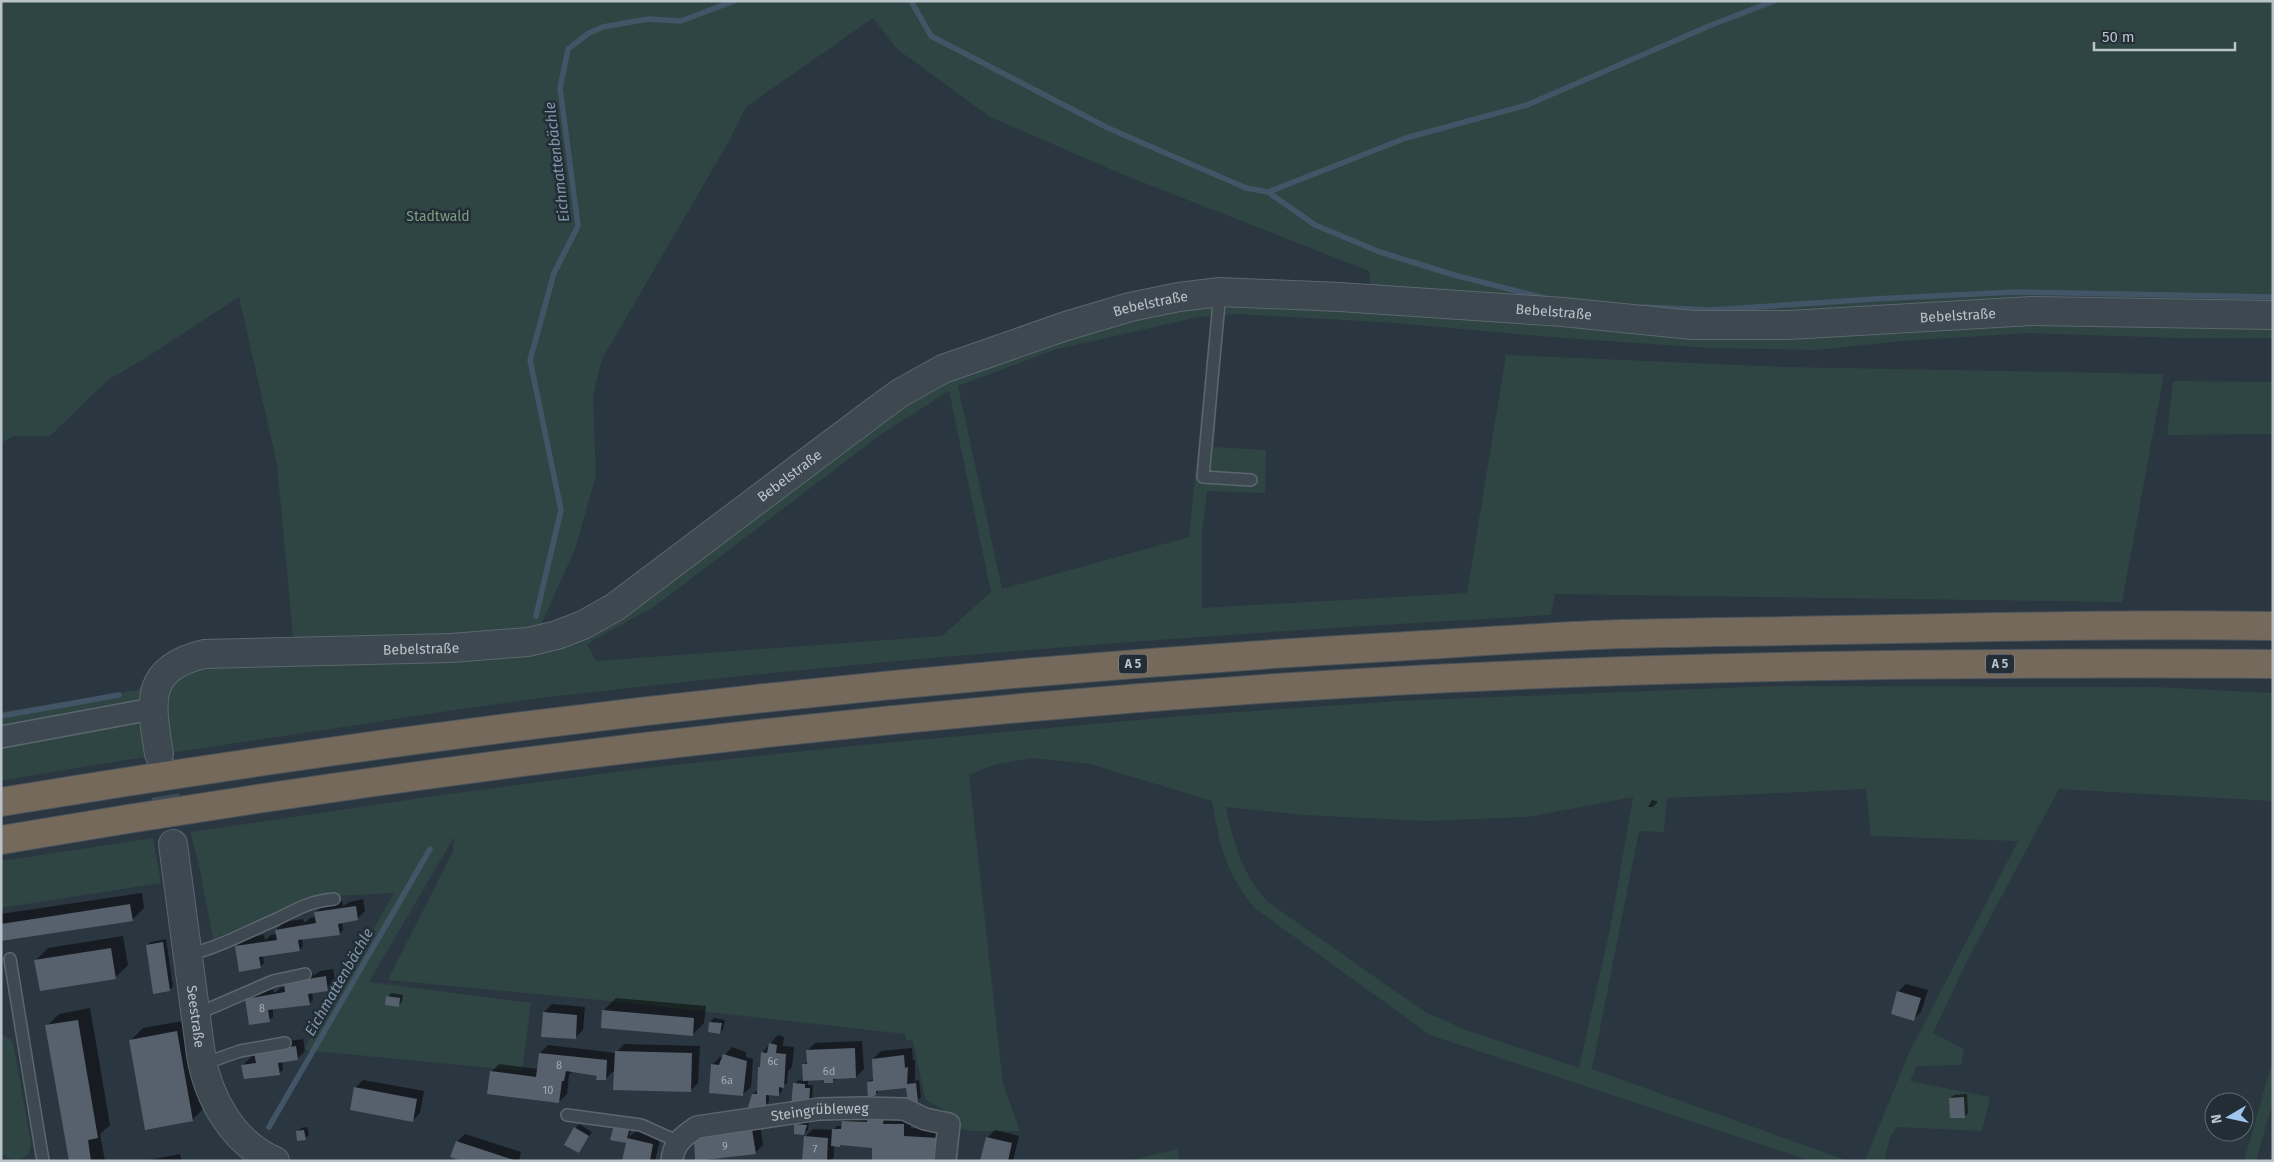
<svg xmlns="http://www.w3.org/2000/svg" width="2274" height="1162" font-family="'Fira Sans',sans-serif">
<style>
.green{fill:#2f4543;fill-rule:evenodd}
.shadow{fill:#0007}
.lines{fill:none;stroke-linecap:round;stroke-linejoin:round}
.stream{stroke:#425567;stroke-width:5.5}
.building{fill:#56616d}
.tertiary-tunnel{stroke:#404b55;stroke-width:28;stroke-dasharray:28 14;stroke-linecap:butt}
.service-casing{stroke:#5c666e;stroke-width:14}
.minor-casing{stroke:#5c666e;stroke-width:24}
.tertiary-casing{stroke:#5c666e;stroke-width:30}
.motorway-casing{stroke:#49535b;stroke-width:30}
.service{stroke:#3e4850;stroke-width:11}
.minor{stroke:#3e4850;stroke-width:21}
.tertiary{stroke:#3e4850;stroke-width:28}
.motorway{stroke:#75695c;stroke-width:28}
.labels{text-anchor:middle;stroke-width:5;stroke-linejoin:round;paint-order:stroke}
.number-label{font-size:11px;fill:#a2aab3}
.shield{fill:#232d36;stroke:#8d969e;stroke-width:1}
.shield-label{font-size:12px;font-weight:bold;fill:#bbc3ca}
.park-label{font-size:14px;fill:#7c9e80;stroke:#232d36}
.street-label{font-size:14px;fill:#bbc3ca;stroke:#232d36}
.water-label{font-size:15px;font-style:italic;fill:#7f96aa;stroke:#232d36}
</style>
<rect width="100%" height="100%" fill="#2a3640"/>
<path class="green" d="M1 1H2273V338H2179L2028 333 1902 341 1817 350 1710 348 1563 338 1395 323 1238 314 1224 315 1214 447 1266 450 1265 493 1207 491 1202 533V608L1467 593 1506 355 1783 367 2164 374 2122 602 1555 594 1551 615C1222 633 894 657 567 695 481 705 396 719 311 732 207 747 104 763 1 781V712L137 690 186 647 293 637 277 464 239 297 144 359 108 380 50 436H13L1 443ZM873 18 897 49 990 117 1124 175 1369 271 1371 286 1322 281 1186 283 1136 291 990 337 927 364 883 388 809 441 630 580 579 612 540 627 575 549 596 476 593 396 602 359 728 143 746 107ZM1211 316 1189 537 1002 589 958 386 1057 349 1199 317ZM949 391 991 592 942 636 596 661 587 644 655 606 883 433Z
M2173 381 2273 382V434L2167 435Z
M1772 686 2155 687 2273 693V801L2059 789 1968 959 1933 1033 1964 1049 1961 1065 1917 1066 1910 1081 1990 1097 1982 1131 1897 1127 1890 1137 1884 1161H1865L1908 1055 2018 841 1871 836 1866 789 1667 798 1664 832 1639 831 1592 1069 1848 1161H1811L1430 1035 1256 909C1227 877 1219 844 1212 801L1090 764 1032 758 994 765 969 775 1003 1084 1020 1131H972L959 1128C956 1124 953 1118 949 1114 942 1107 931 1105 925 1098L913 1041 906 1040 905 1034 610 1001 388 980 453 851 454 837 369 982 531 1003 522 1071 304 1050 394 893 335 896 295 905 213 939 200 870 191 834V832L441 795 646 768 852 746 1181 716 1398 701ZM1633 797 1610 929 1579 1068 1466 1030 1425 1012 1268 902C1243 876 1233 842 1226 807L1304 815 1425 821 1528 817Z
M153 838 161 883 1 908V861Z
M1 1034 12 1040 14 1047 31 1144 29 1153C20 1162 10 1162 1 1153Z
M2273 1059V1102L2256 1161H2244Z
M1177 1149 1180 1161H1127Z"/>
<path class="shadow" d="M1652 800 1657 801V803L1653 807H1648Z
M142 893 144 908 132 920 1 940V914Z
M363 899 365 911 357 919 342 922 343 930 339 934 302 939 303 946 300 950 263 955 264 963 260 967 237 946 244 938 264 935 265 940 267 939 271 935 277 934 276 930 284 922 303 919 304 922H306L310 918 316 917V912L324 904 342 901 343 906 350 902Z
M123 936 128 965 116 977 36 960 48 948Z
M166 939 173 987 169 990 147 945 151 942Z
M333 969 335 982 327 989 312 992 313 1000 309 1004 273 1008V1017L269 1020 246 1000 254 992 273 989 274 992H276L280 988 286 987 293 975 312 972 313 976 320 971Z
M1906 984 1928 990 1921 1012 1913 1020 1898 992Z
M391 993 403 995 402 1002 398 1006 388 997Z
M616 998 706 1006 704 1023 692 1035 604 1010Z
M552 1004 585 1007 583 1030 575 1038 544 1012Z
M90 1008 110 1125 100 1134 105 1161H70L47 1026 59 1014Z
M714 1018 725 1020 723 1029 720 1033 710 1022Z
M188 1020 204 1108 192 1120 131 1040 143 1028Z
M778 1035 784 1037 783 1046 794 1047 792 1067 788 1071 787 1083 782 1086V1091L778 1095 769 1094V1102L765 1105 753 1094 757 1091 762 1053Z
M303 1039 305 1051 297 1059 282 1061 283 1070 279 1073 243 1065 251 1057 289 1041Z
M862 1041 864 1069 856 1077 836 1078 833 1081 825 1078 808 1079V1085H813L812 1099 808 1103 795 1084 798 1080 804 1081V1065L808 1061 807 1051 815 1043Z
M624 1044 700 1046 698 1083 690 1091 616 1069 605 1079 598 1074 573 1071 569 1075 567 1094 559 1102 491 1072 499 1064 538 1069 540 1053 548 1045 616 1053Z
M732 1047 746 1052V1057L753 1059 751 1087 743 1094 712 1065 720 1057H723Z
M912 1048 913 1060H915V1079L913 1081 919 1080 921 1097 918 1100 909 1086 879 1090 876 1094 868 1082 874 1078 873 1059 881 1051Z
M363 1080 424 1091 420 1113 412 1121 355 1088Z
M1967 1094 1968 1113 1965 1116 1950 1098 1954 1095Z
M851 1113 912 1117 911 1128 946 1130 942 1161 874 1147 841 1144 834 1145V1157L830 1161H803L805 1137 813 1129 833 1130 837 1126H843V1121Z
M799 1121 809 1122 808 1130 804 1133 796 1125Z
M760 1122 763 1145 755 1153 696 1160Z
M579 1124 592 1132 579 1152 575 1128Z
M633 1124 629 1137 636 1131 661 1136 655 1161H623L627 1143 612 1139Z
M307 1127 309 1135 305 1138 297 1132 301 1128Z
M995 1130 1019 1136 1013 1161H981L987 1138Z
M465 1134 521 1152 519 1161H466L457 1142Z
M180 1154 182 1161H143Z"/>
<g class="lines">
<path class="stream" d="M911 1 931 36 1108 128 1246 188 1268 192 1406 138 1527 105 1709 26 1774 1
M1268 192 1315 225 1380 252 1454 275 1544 298
M1643 307 1712 310 1874 299 2015 292 2273 297
M536 616 561 510 530 360 554 273 578 226 560 88 568 49 589 33 603 27 648 19 681 21 734 1
M1 716 119 695
M269 1127 430 849"/>
</g>
<path class="building" d="M130 904 133 921 1 941V924Z
M356 906 358 920 338 924 340 935 298 940 300 951 259 957 261 968 239 972 235 946 277 940 275 930 316 923 314 912Z
M163 942 170 991 153 994 146 945Z
M111 948 116 979 40 991 34 960Z
M326 976 328 991 308 994 310 1005 268 1010 270 1022 249 1025 245 999 285 992 284 983Z
M1897 991 1921 998 1914 1021 1891 1014Z
M386 996 400 998 399 1007 385 1005Z
M602 1010 694 1018 693 1036 601 1028Z
M543 1012 577 1015 576 1039 541 1037Z
M78 1020 98 1138 88 1140 91 1161H69L45 1025Z
M709 1022 722 1023 720 1034 708 1032Z
M177 1031 193 1121 145 1130 129 1040Z
M769 1043 777 1045 776 1053 786 1054 784 1088 779 1087V1096L766 1095V1106L754 1109 748 1107 752 1094H757L758 1067H760L761 1052 767 1053Z
M296 1046 298 1060 278 1063 280 1075 244 1079 241 1065 256 1063 254 1053Z
M855 1048 856 1078 833 1079V1083H824V1080L803 1081 802 1064H807L806 1050Z
M615 1051 692 1053 691 1092 613 1090Z
M539 1053 607 1060 606 1080H596L597 1076 566 1071 564 1081H562L559 1103 487 1094 490 1071 536 1077Z
M723 1054 747 1061 743 1096 709 1093 711 1064 719 1065Z
M904 1055 905 1068 908 1067 907 1084 916 1083 918 1102 908 1103 906 1088 876 1091V1095L868 1099 867 1082 873 1081 872 1059Z
M793 1083 805 1084V1088H810L809 1104 791 1107Z
M354 1087 417 1099 413 1122 350 1110Z
M1964 1097 1965 1118H1950L1949 1098Z
M868 1114 884 1116 883 1124H904V1136L938 1138 937 1161H872V1148L840 1145V1147L831 1146 832 1129H841L842 1121 867 1122Z
M794 1124 807 1125 804 1135 794 1134Z
M614 1125 630 1127 627 1138 653 1144 650 1161H622L626 1143 610 1140Z
M574 1127 589 1136 579 1153 564 1145Z
M752 1129 756 1154 695 1161 694 1137Z
M304 1130 306 1140 297 1141 296 1131Z
M804 1136 828 1138 827 1161H802Z
M986 1137 1012 1143 1008 1161H980Z
M456 1141 514 1160V1161H462L450 1157Z"/>
<g class="lines">
<path class="tertiary-tunnel" d="M159 754 173 844"/>
<g class="service-casing">
<path id="service" d="M1220 292 1203 477 1251 480
M188 955C219 947 247 932 277 919 300 908 307 902 334 899
M10 959 43 1161
M197 1014 273 981 305 974
M203 1064 240 1051 285 1043
M567 1115 641 1125 679 1142"/>
</g>
<g class="minor-casing">
<g id="minor">
<path d="M1 737 152 709"/>
<path id="s1" d="M672 1161C673 1143 684 1136 697 1127L819 1109 863 1108 904 1109 925 1119 949 1124 945 1161"/>
</g>
</g>
<g class="tertiary-casing">
<g id="tertiary">
<path id="s2" d="M159 754C151 702 143 669 204 654L451 648 528 642 557 635 583 625 615 607 874 412 900 393 943 369 1066 326 1130 307 1179 297 1220 292 1340 297 1563 312 1692 325H1789L2032 311 2273 315"/>
<path id="s3" d="M173 844 201 1055C208 1098 233 1143 275 1161"/>
</g>
</g>
<g class="motorway-casing">
<path id="motorway" d="M1 802C461 726 925 673 1390 647 1459 643 1528 638 1596 635 1677 632 1757 632 1837 630 1982 627 2128 624 2273 626
M1 840C423 768 849 717 1276 688 1607 666 1941 662 2273 664"/>
</g>
<use href="#service" class="service"/>
<use href="#minor" class="minor"/>
<use href="#tertiary" class="tertiary"/>
<use href="#motorway" class="motorway"/>
</g>
<g class="labels">
<g class="number-label">
<text x="262" y="1012">8</text>
<text x="773" y="1065">6c</text>
<text x="559" y="1069">8</text>
<text x="829" y="1075">6d</text>
<text x="727" y="1084">6a</text>
<text x="548" y="1094">10</text>
<text x="725" y="1150">9</text>
<text x="815" y="1153">7</text>
</g>
<g class="shield">
<rect x="1119" y="654.5" width="28" height="19" rx="4"/>
<rect x="1986" y="654.5" width="28" height="19" rx="4"/>
</g>
<g class="shield-label">
<text x="1133" y="668">A 5</text>
<text x="2000" y="668">A 5</text>
</g>
<g class="park-label">
<text x="438" y="221">Stadtwald</text>
</g>
<g class="street-label">
<text dy="5" stroke="none"><textPath href="#s2" startOffset="1170">Bebelstraße</textPath></text>
<text dy="5" stroke="none"><textPath href="#s2" startOffset="1575">Bebelstraße</textPath></text>
<text dy="5" stroke="none"><textPath href="#s2" startOffset="1980">Bebelstraße</textPath></text>
<text dy="5" stroke="none"><textPath href="#s2" startOffset="765">Bebelstraße</textPath></text>
<text dy="5" stroke="none"><textPath href="#s2" startOffset="345">Bebelstraße</textPath></text>
<text dy="5" stroke="none"><textPath href="#s3" startOffset="174">Seestraße</textPath></text>
<text dy="5" stroke="none"><textPath href="#s1" startOffset="168">Steingrübleweg</textPath></text>
</g>
<g class="water-label">
<text transform="translate(557 162) rotate(-97)" y="5">Eichmattenbächle</text>
<text transform="translate(339 982) rotate(-60)" y="5">Eichmattenbächle</text>
</g>
</g>
<rect width="2274" height="1162" fill="none" stroke="#bbc3ca" stroke-width="5"/>
<g transform="translate(2229 1117) rotate(261)"><circle r="24" fill="#232d36" stroke="#606971"/>
<path d="M0-4L9 19L0 12L-9 19Z" fill="#9dc5ed"/>
<text y="-8" font-size="14" font-weight="bold" text-anchor="middle" fill="#bbc3ca">N</text>
</g>
<path d="M2094 42v8h141v-8" fill="none" stroke="#bbc3ca" stroke-width="2.5"/>
<text x="2102" y="42" font-size="15" fill="#bbc3ca" stroke="#232d36" stroke-width="4" paint-order="stroke">50 m</text>
</svg>
